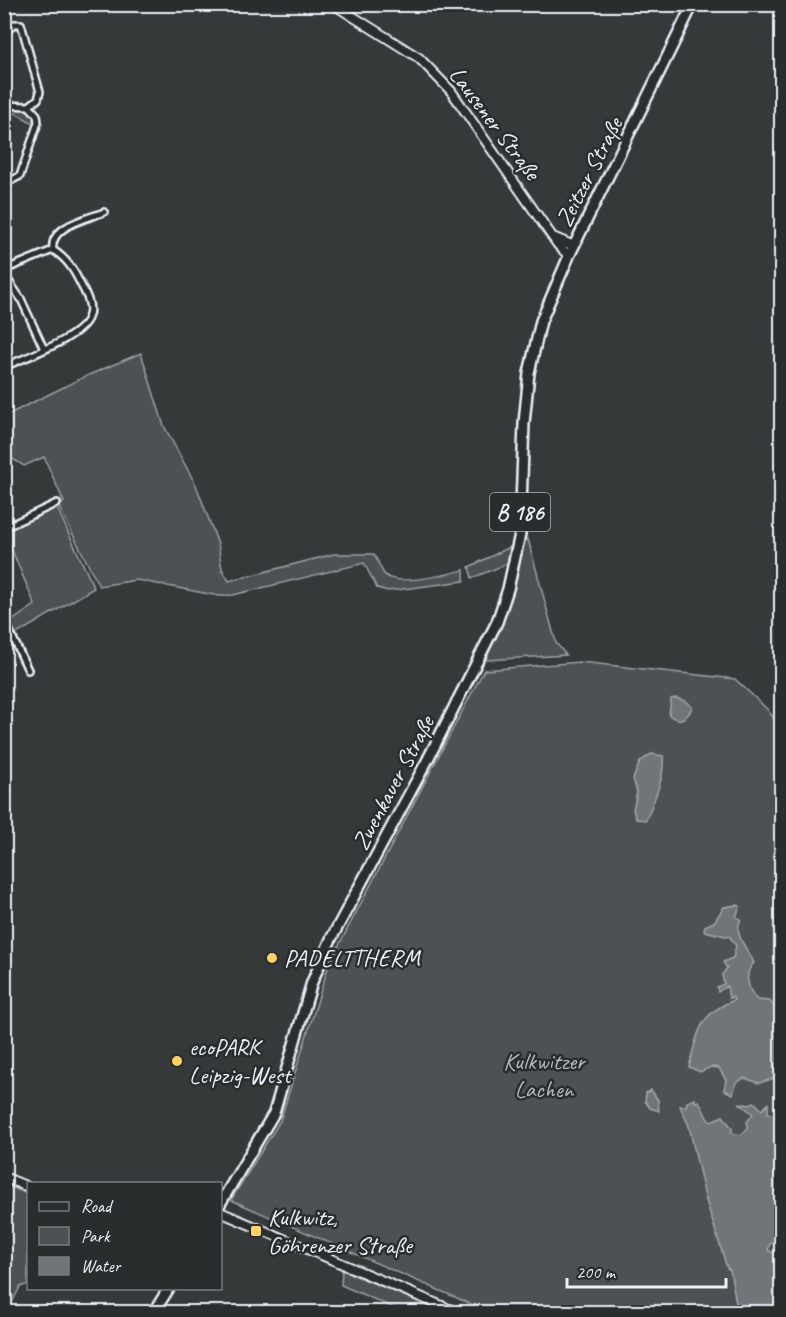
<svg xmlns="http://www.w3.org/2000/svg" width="786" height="1317" font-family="Caveat,sans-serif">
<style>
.green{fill:#4d5152;stroke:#9aa1a5;stroke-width:1.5}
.water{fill:#707579;stroke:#a0a7ac;stroke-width:1.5}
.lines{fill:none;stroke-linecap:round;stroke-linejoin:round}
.stream{stroke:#a0a7ac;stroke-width:1.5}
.street-casing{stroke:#e8f1f8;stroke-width:10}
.secondary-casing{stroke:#e8f1f8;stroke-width:12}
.primary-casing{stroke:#e8f1f8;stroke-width:14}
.street{stroke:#2a2d2e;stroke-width:5}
.secondary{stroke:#2a2d2e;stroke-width:8}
.primary{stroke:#2a2d2e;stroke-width:9}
.poi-dot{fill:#ffd166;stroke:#2a2d2e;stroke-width:2}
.labels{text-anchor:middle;stroke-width:5;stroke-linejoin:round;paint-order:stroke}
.shield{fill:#2a2d2e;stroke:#afb6bb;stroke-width:1.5}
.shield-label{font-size:22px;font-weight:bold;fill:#e8f1f8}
.street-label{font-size:24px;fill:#e8f1f8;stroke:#2a2d2e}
.poi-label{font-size:24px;fill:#e8f1f8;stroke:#2a2d2e;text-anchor:start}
.park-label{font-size:24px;fill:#b2b9be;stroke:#2a2d2e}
</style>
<rect width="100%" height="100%" fill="#35393a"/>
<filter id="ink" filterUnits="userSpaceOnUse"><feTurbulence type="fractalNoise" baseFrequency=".0167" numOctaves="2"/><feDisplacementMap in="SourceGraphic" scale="12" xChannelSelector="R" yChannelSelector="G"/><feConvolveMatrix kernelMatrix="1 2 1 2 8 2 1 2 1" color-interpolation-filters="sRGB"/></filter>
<g filter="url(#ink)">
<path class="green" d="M4 107 26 108 35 114V124Z
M141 353 164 426 196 485 218 544 222 569 229 581 334 554H373C379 561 380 569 385 575 398 587 448 574 464 570V581L388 591 377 588 364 563 233 595 219 596 137 580 99 586 59 507 64 502 44 457 24 466 13 459 5 462V416L84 377Z
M56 506 94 588 15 635 9 623 35 605 4 531Z
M528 539 556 643 566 655 487 660 486 658 502 621 521 545Z
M510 547 507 564 472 578 469 567Z
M580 662 735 679 767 709 782 729 781 1312H489L231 1200 280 1121 329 964 484 670Z
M5 1185 28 1194V1284L20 1287 7 1312H4Z
M342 1270 354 1275 443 1312H403L341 1285Z"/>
<path class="water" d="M676 698 685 701 692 707C688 719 679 723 669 715L671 699Z
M651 754 663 756C665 778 654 800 646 820L636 819 633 810 637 792 633 779 640 762Z
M737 905 740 906 736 917 741 919C732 934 748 949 754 963 743 973 748 990 757 1000L770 1001 778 1012 775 1016 781 1020 782 1076 759 1083 744 1078 736 1083 733 1094 724 1090 726 1080 719 1068 711 1067 700 1072 689 1067C698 1034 697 1015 734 1000L733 997 729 998 727 986 718 992 717 987 724 984 722 975 727 968 723 962 733 958 736 946 730 937 704 931 705 926 714 922 724 907Z
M651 1090 658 1100 659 1111 650 1108 645 1101 646 1093Z
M695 1099V1102L699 1101 707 1118 711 1121 723 1116 732 1128V1133L741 1135 747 1129V1122L753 1114 739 1103 749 1105 754 1102 762 1110 768 1104V1113L781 1118V1238L770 1244 768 1250 781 1258V1312H765L755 1305 752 1312H741L736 1303 730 1270 727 1268 705 1197 689 1126 680 1106H686L687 1102Z"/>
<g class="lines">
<path class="stream" d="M4 1173 20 1179
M27 1182 30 1184"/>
<g class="street-casing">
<path id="street" d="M4 34 14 24H21L40 92 38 99 29 106
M4 105 29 106 37 115 38 122 20 176 4 184
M53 250C49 226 87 219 104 212
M4 270 53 250
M4 274 21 299 44 349
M4 367C25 357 84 338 89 315 92 305 86 294 81 285 74 270 67 259 53 250
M4 528 57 503
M4 619 28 670"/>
</g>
<g class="secondary-casing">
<path id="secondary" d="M333 4 419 58 451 91 558 245 569 256
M555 238 574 246
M4 1177 28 1187
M220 1212 456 1312"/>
</g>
<g class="primary-casing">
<path id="primary" d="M220 1204 274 1113 312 982 331 939 427 761 497 622 508 589 520 534 524 423 529 373 541 321 569 256 693 4
M154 1312 169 1288"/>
</g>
<use href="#street" class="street"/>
<use href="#secondary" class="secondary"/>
<use href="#primary" class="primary"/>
</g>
</g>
<g class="poi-dot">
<circle cx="272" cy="958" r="6"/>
<circle cx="177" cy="1061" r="6"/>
<rect x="250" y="1225" width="12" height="12" rx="3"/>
</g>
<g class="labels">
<rect class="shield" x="490" y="493" width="60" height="38" rx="4.5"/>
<g class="shield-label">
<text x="520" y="520">B 186</text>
</g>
<g class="street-label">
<text transform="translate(495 123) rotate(53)" y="8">Lausener Straße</text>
<text transform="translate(589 172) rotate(-63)" y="8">Zeitzer Straße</text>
<text transform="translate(393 783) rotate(-62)" y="8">Zwenkauer Straße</text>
</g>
<g class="poi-label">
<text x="284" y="966">PADELTTHERM</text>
<text x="189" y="1055">ecoPARK<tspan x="189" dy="28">Leipzig-West</tspan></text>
<text x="268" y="1225">Kulkwitz,<tspan x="268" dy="28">Göhrenzer Straße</tspan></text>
</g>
<g class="park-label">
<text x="544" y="1069">Kulkwitzer<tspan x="544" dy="28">Lachen</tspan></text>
</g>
</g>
<rect width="786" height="1317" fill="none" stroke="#2a2d2e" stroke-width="24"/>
<rect x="12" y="12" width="762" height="1293" fill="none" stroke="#e8f1f8" stroke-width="2" filter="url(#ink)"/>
<rect x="27" y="1182" width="195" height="108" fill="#2a2d2e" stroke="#767b7f" stroke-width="1.5"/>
<rect x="39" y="1202" width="30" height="9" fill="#2a2d2e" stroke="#767b7f" stroke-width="1.5"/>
<text x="81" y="1212" font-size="18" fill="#e8f1f8">Road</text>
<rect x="39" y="1227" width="30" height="18" fill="#4d5152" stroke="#767b7f" stroke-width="1.5"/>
<text x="81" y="1242" font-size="18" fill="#e8f1f8">Park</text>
<rect x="39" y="1257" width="30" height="18" fill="#707579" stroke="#767b7f" stroke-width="1.5"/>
<text x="81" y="1272" font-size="18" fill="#e8f1f8">Water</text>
<path d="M567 1278v9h159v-9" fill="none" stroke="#e8f1f8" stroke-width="3"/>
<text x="576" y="1278" font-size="18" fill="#e8f1f8" stroke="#2a2d2e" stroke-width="4.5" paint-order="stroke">200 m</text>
</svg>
